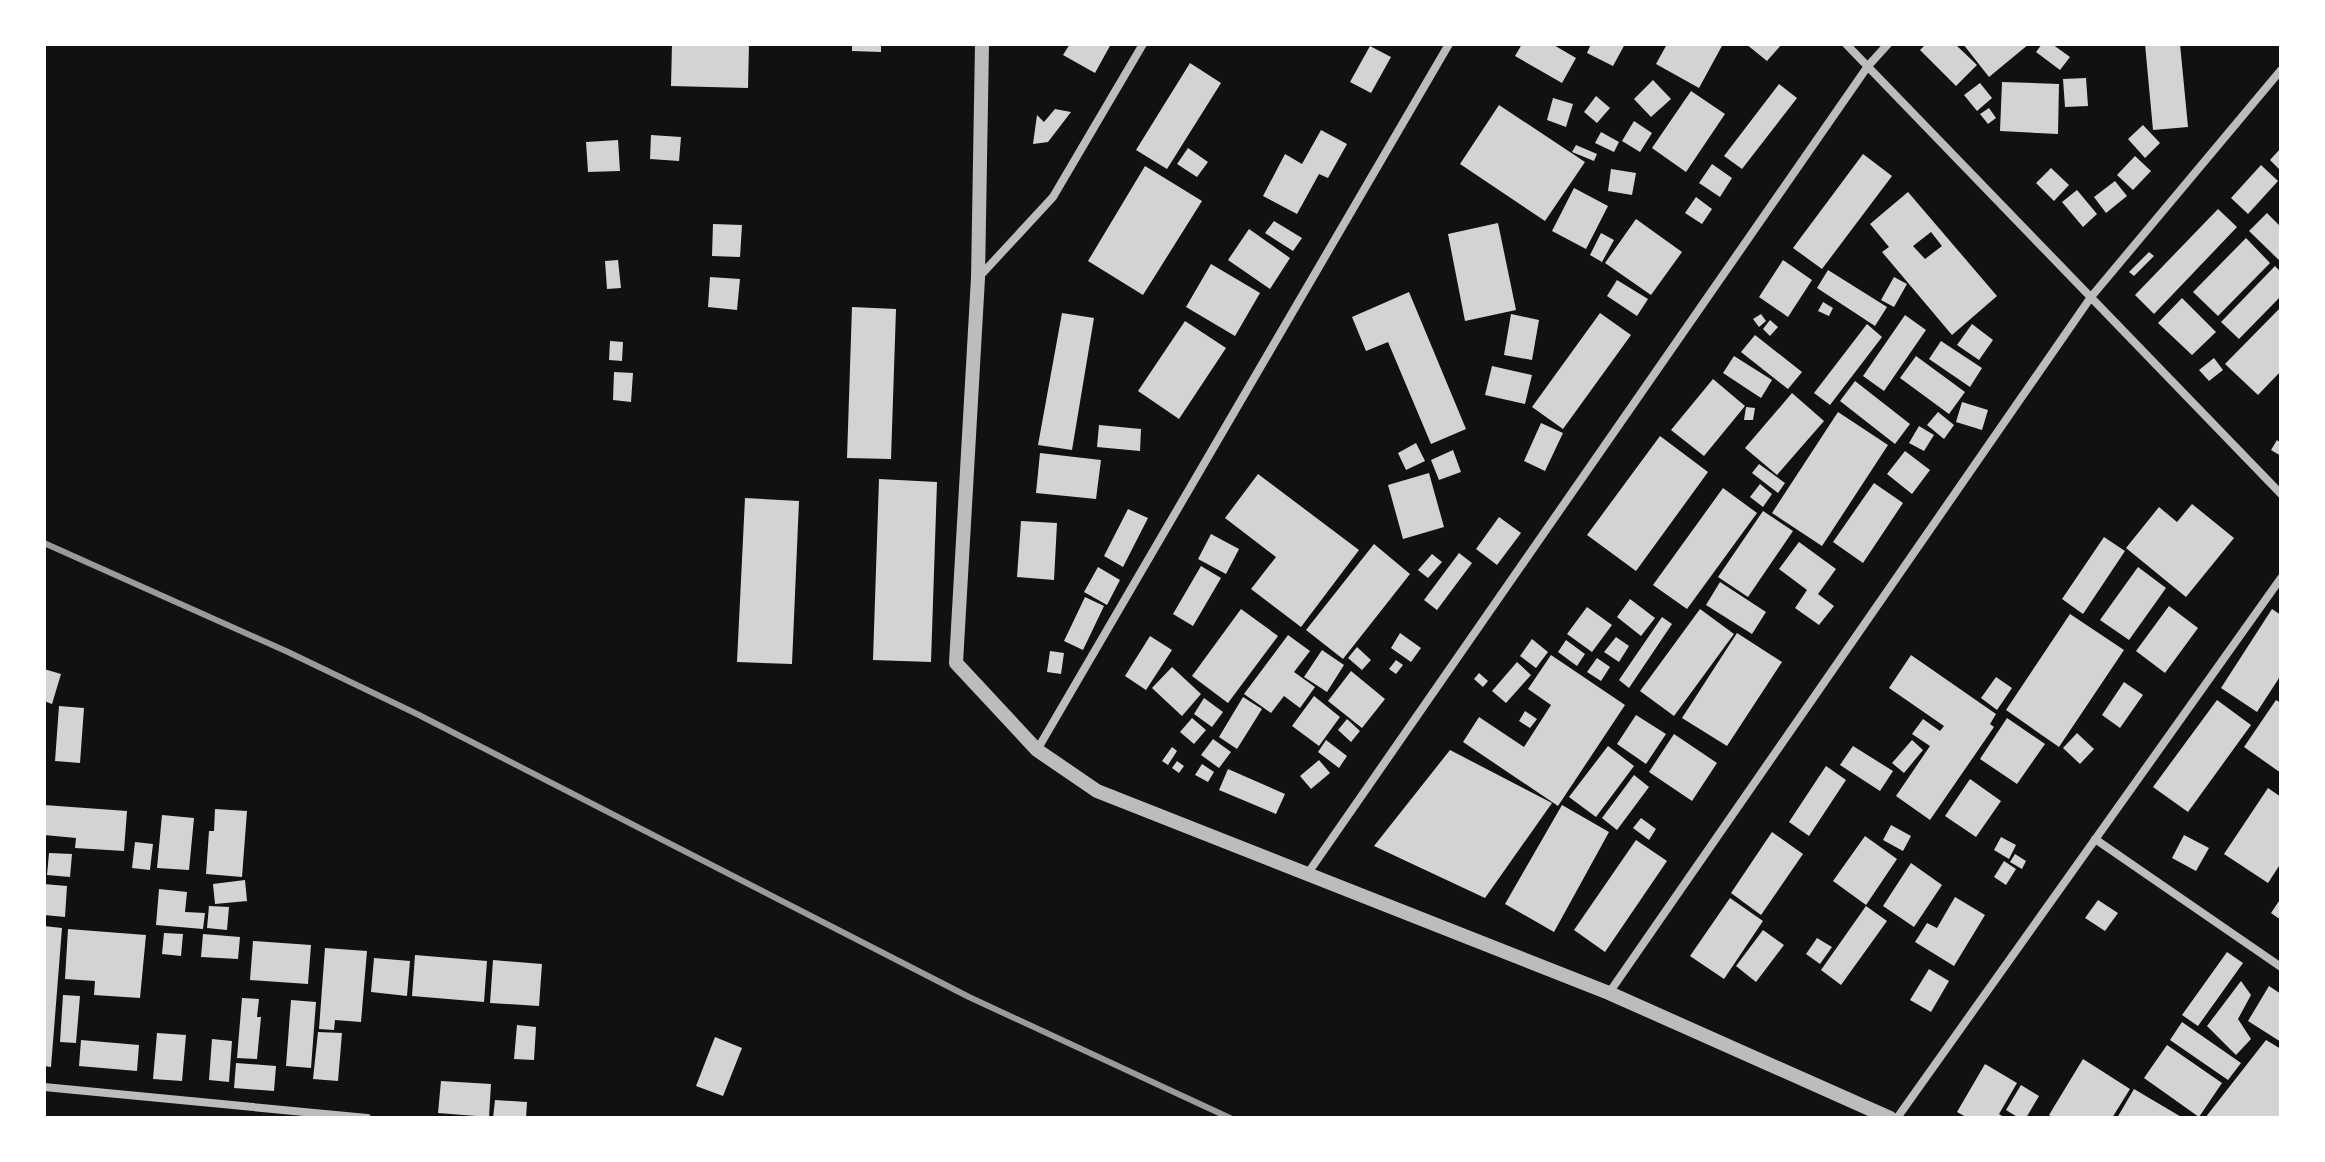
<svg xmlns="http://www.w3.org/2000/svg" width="2325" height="1162" font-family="Cabin,sans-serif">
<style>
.building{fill:#d3d3d3;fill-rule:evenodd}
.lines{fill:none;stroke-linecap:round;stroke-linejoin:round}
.minor{stroke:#bcbcbc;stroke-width:8}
.tertiary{stroke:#bcbcbc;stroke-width:14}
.rail{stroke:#9a9a9a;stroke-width:6}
</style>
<rect width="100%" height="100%" fill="#111"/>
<path class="building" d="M672 44H749L748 88 671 86Z
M852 44H881V52L852 51Z
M1070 44H1111L1095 73 1063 55Z
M1522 44H1552L1576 58 1562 83 1515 56Z
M1591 44H1625L1613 66 1587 53Z
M1667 44H1723L1699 88 1656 64Z
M1746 44H1782L1767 61Z
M1926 44H1955L1977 65 1956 86 1920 50Z
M1963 44H2029L1989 77Z
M2042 44H2052L2070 57 2060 70 2036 52Z
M2145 44H2180L2188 127 2153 130Z
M1370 46 1391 57 1371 93 1350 82Z
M1190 63 1221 83 1167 169 1136 150Z
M2086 78 2088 106 2065 107 2063 79Z
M1653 80 1671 99 1651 117 1634 99Z
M2002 82 2059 84 2058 134 2000 131Z
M1980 83 1992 98 1977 111 1964 95Z
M1779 84 1797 98 1742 169 1724 156Z
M1691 91 1725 114 1686 172 1652 148Z
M1596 96 1610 108 1597 123 1584 112Z
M1553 98 1573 104 1566 127 1547 120Z
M1499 105 1585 162 1545 221 1460 164Z
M1989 108 1996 118 1988 124 1980 114Z
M1055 109 1071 112 1048 142 1033 144 1037 115 1044 122Z
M1634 121 1652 133 1640 152 1622 141Z
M2143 125 2160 143 2145 158 2128 139Z
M1321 130 1347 144 1328 178 1319 174 1297 214 1263 196 1285 154 1302 164Z
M1601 132 1619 142 1614 152 1595 143Z
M651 135 681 137 679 161 650 159Z
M618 140 620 171 588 172 586 142Z
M1576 145 1597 154 1594 161 1572 152Z
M1188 148 1208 162 1197 177 1177 164Z
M2281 148V171L2270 160Z
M1863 154 1892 176 1822 269 1793 248Z
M2135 156 2151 171 2133 190 2117 175Z
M1712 164 1732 178 1720 197 1699 183Z
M2261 165 2278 181 2248 214 2231 198Z
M1145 166 1202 201 1143 295 1088 261Z
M2051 168 2069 185 2054 201 2036 183Z
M1611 169 1636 173 1632 195 1608 191Z
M2115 181 2127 196 2106 213 2094 197Z
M1574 188 1608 206 1586 249 1552 231Z
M2077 190 2097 214 2083 227 2062 202Z
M1908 192 1997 296 1952 335 1882 252 1889 247 1870 224ZM1931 232 1942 246 1925 259 1913 246Z
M1696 197 1712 209 1702 224 1685 213Z
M2218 209 2237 227 2154 314 2135 295Z
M2267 213 2281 227V262L2249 231Z
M1636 219 1682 252 1651 295 1605 263Z
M1274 221 1302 238 1293 251 1265 233Z
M1498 223 1516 310 1465 321 1448 234Z
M713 224 742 225 740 257 712 256Z
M1249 229 1290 258 1270 289 1228 260Z
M1601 233 1614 240 1602 262 1590 255Z
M2246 238 2270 263 2218 316 2193 292Z
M2149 252 2154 256 2134 276 2129 272Z
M618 260 621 288 607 289 605 261Z
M1783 260 1812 280 1788 317 1759 297Z
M1211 264 1260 293 1235 336 1186 307Z
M2275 266 2281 272V296L2239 339 2221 322Z
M1828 270 1887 307 1875 326 1817 288Z
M710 277 740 279 737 310 708 307Z
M1894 277 1907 284 1894 307 1881 300Z
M1617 280 1648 299 1637 316 1607 296Z
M1409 292 1466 429 1431 444 1388 342 1366 351 1352 317Z
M2182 298 2216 332 2192 355 2158 323Z
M1823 302 1833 308 1829 316 1818 311Z
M852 307 896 309 891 459 847 458Z
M2281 307V371L2258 395 2225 364Z
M1062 313 1094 318 1072 450 1038 445Z
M1600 313 1631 335 1563 429 1532 407Z
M1511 314 1539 320 1532 360 1504 355Z
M1761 314 1766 321 1759 327 1753 319Z
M1905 315 1926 330 1884 391 1863 376Z
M1770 320 1778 327 1770 336 1763 329Z
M1185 321 1226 348 1179 419 1138 391Z
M1867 324 1882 337 1830 405 1814 393Z
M1972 324 1993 340 1979 360 1957 345Z
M1755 335 1802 372 1788 389 1741 352Z
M610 341 623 342 622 361 609 360Z
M1941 341 1982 368 1970 387 1929 359Z
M1734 356 1772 380 1761 398 1723 373Z
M1916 356 1965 392 1949 414 1900 378Z
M2214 358 2223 370 2209 381 2199 370Z
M1492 366 1532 375 1525 404 1485 395Z
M614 372 633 373 631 402 613 400Z
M1713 379 1745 406 1704 456 1671 430Z
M1855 381 1910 424 1895 444 1840 401Z
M1792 393 1824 421 1777 475 1745 448Z
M1962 402 1988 410 1982 430 1956 422Z
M1746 407 1755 408 1753 420H1744Z
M1838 412 1888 445 1822 546 1772 513Z
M1938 412 1954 425 1944 439 1927 425Z
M1541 423 1563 433 1545 471 1524 461Z
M1099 425 1141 429 1140 451 1097 447Z
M1919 426 1934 435 1924 451 1909 443Z
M1660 436 1708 472 1636 571 1587 535Z
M2277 440 2281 443V456L2271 450Z
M1416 443 1425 461 1406 470 1398 453Z
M1453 450 1461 472 1439 480 1431 460Z
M1905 451 1930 470 1912 494 1887 474Z
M1040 453 1101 460 1096 499 1036 493Z
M1759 464 1785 483 1778 493 1752 473Z
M1429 473 1444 527 1403 539 1388 485Z
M1258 474 1359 550 1301 627 1251 589 1276 557 1225 518Z
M879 479 937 482 931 662 873 660Z
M1874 483 1903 503 1863 563 1833 542Z
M1760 484 1772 494 1763 507 1750 497Z
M1723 488 1757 513 1687 609 1653 585Z
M745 498 799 501 792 664 737 662Z
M2192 504 2234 538 2186 597 2126 548 2159 507 2177 522Z
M1128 509 1148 518 1123 567 1104 556Z
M1763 511 1793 531 1748 597 1718 577Z
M1499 517 1521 533 1497 565 1476 549Z
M1021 521 1057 523 1054 580 1017 577Z
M1211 534 1239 549 1226 574 1198 559Z
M2104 537 2125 551 2083 614 2062 599Z
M1799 542 1836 569 1818 594 1834 606 1819 625 1795 608 1807 590 1779 569Z
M1374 544 1410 574 1343 659 1306 630Z
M1459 553 1472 563 1437 610 1424 600Z
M1432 554 1442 562 1428 578 1418 570Z
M1201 566 1221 578 1193 626 1173 614Z
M1098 567 1120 580 1107 605 1084 592Z
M2138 567 2166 588 2129 640 2100 620Z
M1720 582 1766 612 1752 634 1706 605Z
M1085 597 1104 606 1083 650 1064 641Z
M1630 599 1655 618 1641 636 1617 617Z
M2169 606 2198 628 2165 673 2136 651Z
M1587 607 1612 625 1592 652 1567 634Z
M1241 609 1278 636 1228 703 1192 676Z
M1700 609 1734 634 1674 716 1640 691Z
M2272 609 2281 615V675L2257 712 2221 688Z
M2070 614 2124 650 2059 747 2006 710Z
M1662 617 1672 624 1629 688 1619 680Z
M1400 633 1421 648 1411 662 1391 648Z
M1737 633 1782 662 1727 746 1682 718Z
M1288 635 1310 651 1294 672 1315 687 1300 708 1284 696 1271 713 1244 694Z
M1150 636 1172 650 1146 690 1125 676Z
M1616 637 1629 646 1619 662 1604 652Z
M1532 639 1548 652 1536 668 1520 656Z
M1566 640 1585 654 1577 666 1558 652Z
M1357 647 1371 660 1362 670 1348 658Z
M1322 650 1344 665 1327 692 1304 677Z
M1050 651 1064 653 1061 674 1047 672Z
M1551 655 1625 705 1558 806 1463 742 1479 717 1524 747 1551 705 1528 689Z
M1911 655 1996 714 1990 724 1994 727 1930 820 1896 796 1930 746 1912 734 1923 719 1940 731 1944 726 1889 688Z
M1597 658 1610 667 1601 681 1587 672Z
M1396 660 1403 665 1396 674 1389 669Z
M1517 662 1531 675 1506 703 1492 691Z
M1172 667 1201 694 1182 716 1152 688Z
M44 669 61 674 52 704 44 701Z
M1351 671 1385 699 1362 728 1328 701Z
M1479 673 1488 681 1483 687 1474 679Z
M1996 677 2012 688 1997 710 1981 698Z
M2124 682 2143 695 2120 728 2102 715Z
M1314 696 1340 717 1319 746 1292 726Z
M1243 697 1262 709 1237 749 1219 737Z
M1204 698 1223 712 1212 727 1194 714Z
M2217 700 2251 725 2188 812 2153 787Z
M2276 700 2281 703V773L2244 747Z
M59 706 84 708 80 763 55 761Z
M1525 711 1537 719 1530 728 1519 721Z
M1636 715 1666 734 1646 764 1617 744Z
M1192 718 1206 730 1194 744 1180 732Z
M2007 718 2045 744 2017 784 1980 759Z
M1347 719 1360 731 1351 742 1338 730Z
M2077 733 2094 749 2080 764 2063 748Z
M1674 734 1717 763 1692 801 1649 772Z
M1213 739 1231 752 1219 768 1201 755Z
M1326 740 1347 756 1339 768 1318 752Z
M1912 740 1923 750 1904 773 1892 763Z
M1608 746 1634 766 1596 817 1569 797Z
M1853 746 1893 771 1880 791 1840 765Z
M1172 747 1177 751 1168 765 1162 761Z
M1450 750 1552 803 1485 898 1374 846Z
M1319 760 1330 773 1311 789 1300 776Z
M1177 761 1184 766 1179 773 1172 768Z
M1202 764 1214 772 1208 782 1195 775Z
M1826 766 1846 780 1809 836 1789 822Z
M1228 769 1285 794 1276 814 1219 790Z
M1634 775 1649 787 1617 830 1602 818Z
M1970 779 2001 801 1976 837 1945 816Z
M2268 788 2281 797V863L2268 883 2224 854Z
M44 805 127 811 124 851 75 848 76 838 44 835Z
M1562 805 1609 832 1554 932 1505 904Z
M215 809 247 811 242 877 206 874 209 831H214Z
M162 815 194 818 189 870 157 868Z
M1641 818 1656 829 1649 840 1633 828Z
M1891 825 1911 836 1903 851 1883 840Z
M1772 832 1803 854 1761 915 1731 893Z
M2184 835 2209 848 2196 871 2172 858Z
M1865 836 1897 859 1866 905 1833 881Z
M2001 837 2016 845 2009 859 1994 850Z
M1636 840 1667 861 1605 952 1574 930Z
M135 842 153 844 150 870 132 868Z
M49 853 72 854 70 877 47 875Z
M2015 854 2026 861 2022 869 2010 862Z
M2004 861 2016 869 2006 885 1994 877Z
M1911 863 1942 885 1914 927 1883 906Z
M245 880 247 901 215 904 213 884Z
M44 884 67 886 65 917 44 915Z
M159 889 187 892 185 912 205 913 203 929 156 925Z
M1955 897 1985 915 1954 966 1915 942 1927 923 1937 928Z
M1730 898 1763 921 1724 979 1690 956Z
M2281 898V920L2271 913Z
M2098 900 2118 913 2105 931 2085 918Z
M209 906 229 907 227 930 207 928Z
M1866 906 1887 921 1841 985 1821 970Z
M44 926 62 928 51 1067 44 1066Z
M68 929 146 935 140 998 94 995 95 981 65 979Z
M1763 930 1784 945 1756 982 1736 966Z
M164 933 183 934 181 956 162 954Z
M203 934 240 937 238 959 201 957Z
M1817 938 1832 947 1820 964 1806 954Z
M253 941 311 945 308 984 250 980Z
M325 948 367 951 361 1022 335 1020 334 1030 319 1029Z
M2227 952 2243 963 2198 1026 2182 1015Z
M415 955 487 961 484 1002 412 996Z
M374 958 410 961 407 996 371 992Z
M493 960 542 964 539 1006 490 1003Z
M1929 969 1949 981 1931 1012 1910 1000Z
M2241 981 2251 995 2238 1019 2251 1039 2236 1055 2207 1026Z
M2269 986 2281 994V1042L2248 1021Z
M63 995 80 996 76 1043 60 1042Z
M242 998 259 999 257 1017H261L257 1059 237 1058Z
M291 1000 316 1002 311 1068 286 1066Z
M2182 1022 2241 1063 2228 1080 2170 1040Z
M517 1025 536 1027 534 1060 514 1059Z
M318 1032 342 1033 338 1081 313 1079Z
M157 1033 186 1035 182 1081 153 1079Z
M715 1037 742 1048 723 1096 696 1086Z
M212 1039 232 1041 229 1082 209 1080Z
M81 1040 139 1045 137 1071 79 1066Z
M2266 1040 2281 1049V1118H2205Z
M2167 1045 2222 1083 2199 1117 2144 1078Z
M2083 1059 2130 1089 2112 1118H2054L2049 1115Z
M236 1063 276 1066 274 1091 234 1088Z
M1985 1064 2017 1083 1999 1114 2005 1118H1968L1957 1112Z
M441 1081 491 1084 489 1117 438 1113Z
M2021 1085 2039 1096 2026 1118H2019L2006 1110Z
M2134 1089 2183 1118H2117Z
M495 1100 527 1102 526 1118H493Z"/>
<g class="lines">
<path class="minor" d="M1846 44 2281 494
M979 277 1053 197 1143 44
M1037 750 1449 44
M2095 839 2281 967
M1308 873 1868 66 1888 44
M1609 993 2091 297 2281 70
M44 1087 367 1118
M1897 1118 2281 578"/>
<path class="tertiary" d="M982 44 978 278 956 663 1037 750 1097 791 1609 993 1890 1118"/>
<path class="rail" d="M44 543 288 652 417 714 969 997 1230 1118"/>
</g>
<rect width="2325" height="1162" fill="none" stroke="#ffffff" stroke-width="92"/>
</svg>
